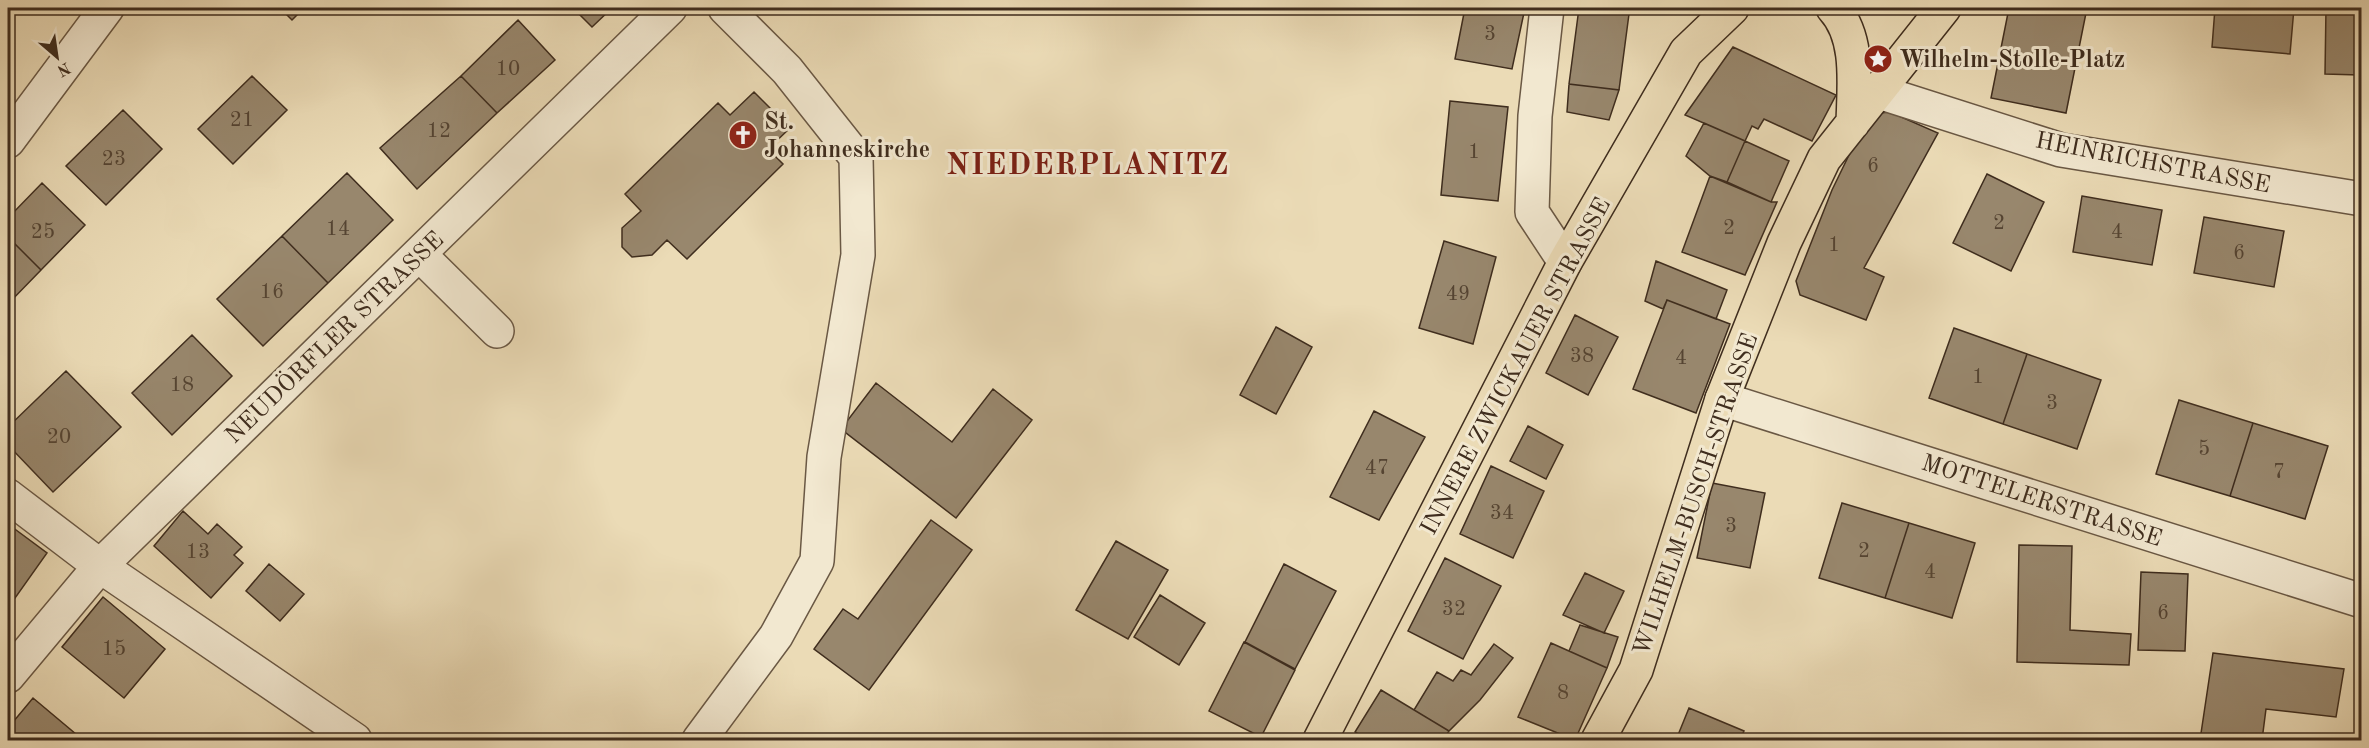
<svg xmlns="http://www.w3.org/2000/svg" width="2369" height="748" font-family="'Old Standard TT',serif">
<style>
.building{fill:#98876d;stroke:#3f2d1e;stroke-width:1.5}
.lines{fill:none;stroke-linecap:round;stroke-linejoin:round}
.minor-casing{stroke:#6a5844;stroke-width:36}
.major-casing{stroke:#3f2d1e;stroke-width:36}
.minor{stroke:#f2e8d0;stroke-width:33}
.major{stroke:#ebdbb6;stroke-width:33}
.labels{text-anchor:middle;stroke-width:6;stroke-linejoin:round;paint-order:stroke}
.number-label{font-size:21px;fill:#554432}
.poi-label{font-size:24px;font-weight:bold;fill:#3f2d1e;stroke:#f2e8d0;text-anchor:start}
.street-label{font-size:24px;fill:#3f2d1e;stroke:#f2e8d0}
.district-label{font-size:30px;font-weight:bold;letter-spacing:1.5px;fill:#7a1f14;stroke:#f2e8d0}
</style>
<rect width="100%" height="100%" fill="#ebdbb6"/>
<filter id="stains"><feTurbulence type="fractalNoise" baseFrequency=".00333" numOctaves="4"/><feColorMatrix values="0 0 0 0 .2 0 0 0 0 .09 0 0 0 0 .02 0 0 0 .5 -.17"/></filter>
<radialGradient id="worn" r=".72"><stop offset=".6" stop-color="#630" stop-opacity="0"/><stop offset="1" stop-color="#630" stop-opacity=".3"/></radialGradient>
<path class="building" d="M280 8H304L292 20Z
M573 8H612L592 27Z
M1465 8H1525L1512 69 1455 59Z
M1579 8 1629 14 1619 90 1569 84Z
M2009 8H2087L2066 113 1991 98Z
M2215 8H2294L2290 54 2212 47Z
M2326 8H2362L2359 75 2325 74Z
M518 20 555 60 497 113 461 76Z
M1733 47 1836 95 1812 141 1764 119 1758 129 1752 126 1745 141 1685 115Z
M252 76 287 110 233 164 198 129Z
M461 76 497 113 417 189 380 148Z
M1569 84 1619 90 1609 120 1567 112Z
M754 92 790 128 768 149 783 164 687 259 667 240 652 255 632 257 622 247V228L641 211 625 194 718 103 730 115Z
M1450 101 1508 107 1498 201 1441 195Z
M123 110 162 149 106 205 66 166Z
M1890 112 1938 133 1864 268 1884 277 1866 320 1800 295 1796 281 1832 190 1869 114Z
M1704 123 1745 141 1727 182 1710 176 1686 156Z
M1745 141 1789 161 1771 202 1727 182Z
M347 173 393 220 328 283 282 236Z
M1987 174 2044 202 2011 271 1953 243Z
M1710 176 1771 202H1777L1745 275 1682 252Z
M42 183 85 225 41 270 8 237V218Z
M2082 196 2162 210 2152 265 2073 252Z
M2204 217 2284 231 2274 287 2194 273Z
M282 236 328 283 263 346 217 299Z
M8 237 41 270 8 304Z
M1444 241 1496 257 1473 344 1419 328Z
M1656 261 1727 290 1716 319 1667 300 1663 309 1645 301Z
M1667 300 1730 324 1696 413 1633 389Z
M1575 315 1618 337 1588 395 1546 373Z
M1276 327 1312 347 1276 414 1240 395Z
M1954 328 2027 354 2003 424 1929 398Z
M192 335 232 376 172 435 132 393Z
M2027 354 2101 380 2077 449 2003 424Z
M66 371 121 427 53 492 8 445V427Z
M876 383 952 442 993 389 1032 420 956 518 841 429Z
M2179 400 2253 423 2230 496 2156 474Z
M1374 411 1425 437 1379 520 1330 497Z
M2253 423 2328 446 2305 519 2230 496Z
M1528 426 1563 445 1546 479 1510 461Z
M1491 466 1544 491 1513 558 1460 534Z
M1712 483 1765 493 1750 568 1697 558Z
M1842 503 1909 523 1885 598 1819 578Z
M183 511 208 534 217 524 242 547 234 555 243 563 211 598 154 546Z
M931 520 972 550 869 690 814 649 843 609 858 619Z
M1909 523 1975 543 1952 618 1885 598Z
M8 524 47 553 8 608Z
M1116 541 1168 570 1128 639 1076 610Z
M2019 545 2072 546 2070 630 2131 634 2129 665 2017 662Z
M1445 558 1501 586 1463 659 1408 631Z
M269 564 304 594 280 621 246 591Z
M1284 564 1336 591 1295 669 1245 642Z
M2141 572 2188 574 2185 651 2138 650Z
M1585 573 1624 591 1604 633 1563 615Z
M1160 595 1205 623 1179 665 1134 637Z
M103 597 165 649 124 698 62 647Z
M1580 625 1618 637 1607 668 1569 651Z
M1244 642 1295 670 1261 737 1209 711Z
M1551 643 1607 668 1575 740 1518 717Z
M1494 644 1513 658 1480 700 1449 731 1414 710 1437 672 1453 681 1461 670 1471 675Z
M2213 653 2344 669 2336 717 2266 709 2262 740H2200Z
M1381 690 1449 731 1443 740H1369L1355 732Z
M33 698 83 740H8V728Z
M1689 708 1744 731 1740 740H1676Z
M2358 725 2362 726V740H2355Z"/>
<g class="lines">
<g class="minor-casing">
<path id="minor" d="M1547 8 1535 116 1532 212 1565 262
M1879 92 2061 150 2362 199
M8 141 107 8
M419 254 497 331
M1722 399 2362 601
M8 496 100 566 355 740
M8 676 100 566 670 8
M699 740 776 636 817 561 824 457 858 255 856 157 787 70 725 8"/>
</g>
<g class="major-casing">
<path id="major" d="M1833 8C1860 37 1854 85 1853 123
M1320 740 1565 262 1686 52 1732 8
M1598 740 1636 670 1722 399 1784 243 1824 159 1944 8"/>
</g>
<use href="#minor" class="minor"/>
<use href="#major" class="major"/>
</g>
<defs>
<g id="sight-disc" transform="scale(1.5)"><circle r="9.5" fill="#8f2418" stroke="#f2e8d0"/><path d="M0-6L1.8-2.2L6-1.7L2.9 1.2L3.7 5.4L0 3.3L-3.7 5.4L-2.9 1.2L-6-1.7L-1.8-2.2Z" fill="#fff"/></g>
<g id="church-disc" transform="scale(1.5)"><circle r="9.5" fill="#8f2418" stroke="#f2e8d0"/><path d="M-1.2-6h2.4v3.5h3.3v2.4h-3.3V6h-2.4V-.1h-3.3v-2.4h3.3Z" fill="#fff"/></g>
</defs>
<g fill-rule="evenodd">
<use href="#sight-disc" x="1878" y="59"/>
<use href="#church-disc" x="743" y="135"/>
</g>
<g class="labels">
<g class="number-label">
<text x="1490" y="40">3</text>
<text x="508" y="75">10</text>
<text x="242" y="126">21</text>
<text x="439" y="137">12</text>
<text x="1474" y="158">1</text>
<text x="114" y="165">23</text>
<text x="1873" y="172">6</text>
<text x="1999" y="229">2</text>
<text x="1729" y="234">2</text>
<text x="338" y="235">14</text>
<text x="43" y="238">25</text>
<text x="2117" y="238">4</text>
<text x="1834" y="251">1</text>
<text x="2239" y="259">6</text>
<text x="272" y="298">16</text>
<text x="1458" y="300">49</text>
<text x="1582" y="362">38</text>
<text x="1681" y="364">4</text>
<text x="1978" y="383">1</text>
<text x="182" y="391">18</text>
<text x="2052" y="409">3</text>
<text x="59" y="443">20</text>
<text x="2204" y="455">5</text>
<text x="1377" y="474">47</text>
<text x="2279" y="478">7</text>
<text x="1502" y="519">34</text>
<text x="1731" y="532">3</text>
<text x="1864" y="557">2</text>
<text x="198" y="558">13</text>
<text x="1930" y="578">4</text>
<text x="1454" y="615">32</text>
<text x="2163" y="619">6</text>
<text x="114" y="655">15</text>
<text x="1563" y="699">8</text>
</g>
<g class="poi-label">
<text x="1899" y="67">Wilhelm-Stolle-Platz</text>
<text x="764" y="129">St.<tspan x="764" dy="28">Johanneskirche</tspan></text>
</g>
<g class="street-label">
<text transform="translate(2153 162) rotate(11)" y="8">HEINRICHSTRASSE</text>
<text transform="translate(334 337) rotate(-44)" y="8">NEUDÖRFLER STRASSE</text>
<text transform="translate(1515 366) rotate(-62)" y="8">INNERE ZWICKAUER STRASSE</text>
<text transform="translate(1695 494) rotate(-71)" y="8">WILHELM-BUSCH-STRASSE</text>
<text transform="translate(2042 500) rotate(18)" y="8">MOTTELERSTRASSE</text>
</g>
<g class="district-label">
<text x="1088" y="174">NIEDERPLANITZ</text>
</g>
</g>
<rect width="2369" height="748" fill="none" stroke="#ebdbb6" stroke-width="30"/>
<rect x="9" y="9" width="2351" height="730" fill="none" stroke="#3f2d1e" stroke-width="3"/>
<rect x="15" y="15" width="2339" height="718" fill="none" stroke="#3f2d1e" stroke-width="1.5"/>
<g transform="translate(57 57) rotate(151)" stroke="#f2e8d0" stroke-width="4.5" paint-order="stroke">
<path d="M0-4.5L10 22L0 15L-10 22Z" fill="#3f2d1e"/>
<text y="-9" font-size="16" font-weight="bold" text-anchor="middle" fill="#3f2d1e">N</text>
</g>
<rect width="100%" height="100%" filter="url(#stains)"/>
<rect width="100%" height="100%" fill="url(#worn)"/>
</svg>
